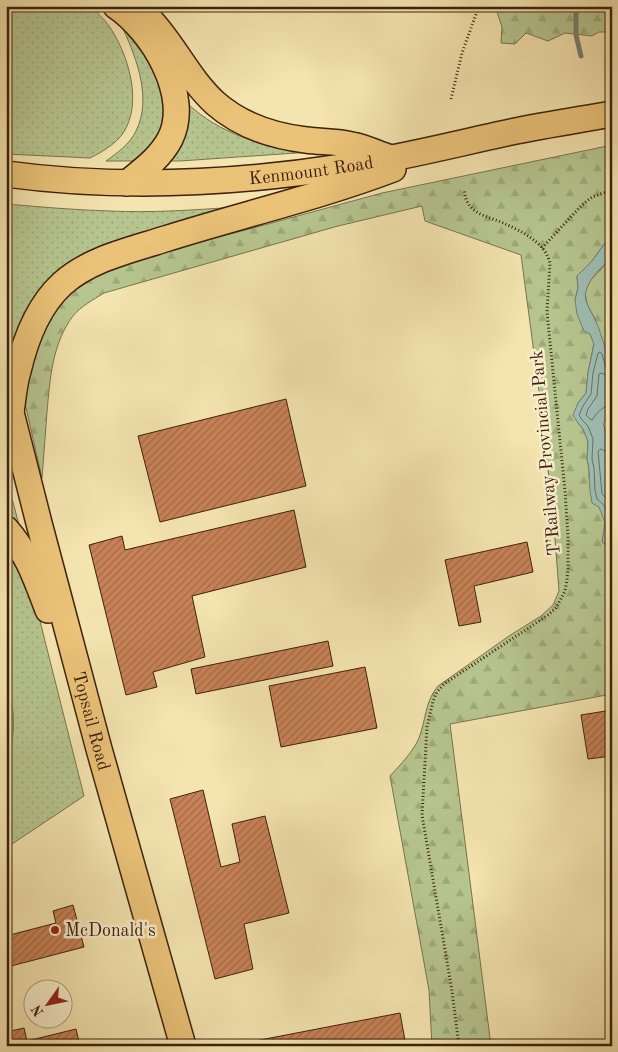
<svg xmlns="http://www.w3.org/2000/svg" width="618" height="1052" font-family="'Old Standard TT',serif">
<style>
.green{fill:url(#green-dots);stroke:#7a744e}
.forest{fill:url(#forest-firs);stroke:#7a744e}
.wetland{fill:url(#wetland-marsh);stroke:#7a744e}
.water{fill:#9ebdb3;stroke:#777f71}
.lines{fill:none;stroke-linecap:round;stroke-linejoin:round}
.shore{stroke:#6e7060;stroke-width:1}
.stream{stroke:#777f71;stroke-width:5}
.building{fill:url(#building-hatch);stroke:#3d220d}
.primary-casing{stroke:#3d220d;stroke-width:28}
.path{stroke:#3d220d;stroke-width:3;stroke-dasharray:1 2.5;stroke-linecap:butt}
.primary{stroke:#eac278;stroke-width:25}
.poi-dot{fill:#8f2418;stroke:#f8edcb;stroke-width:2}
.labels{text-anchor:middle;stroke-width:5;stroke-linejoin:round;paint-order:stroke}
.street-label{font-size:18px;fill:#3d220d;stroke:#f8edcb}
.poi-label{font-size:18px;fill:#3d220d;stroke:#f8edcb;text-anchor:start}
</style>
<defs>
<pattern id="green-dots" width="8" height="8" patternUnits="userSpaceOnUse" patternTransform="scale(1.25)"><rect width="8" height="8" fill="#b6c58f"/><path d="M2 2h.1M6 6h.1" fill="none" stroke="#9da97a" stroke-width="1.8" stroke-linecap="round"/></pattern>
<pattern id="forest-firs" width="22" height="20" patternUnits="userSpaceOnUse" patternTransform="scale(1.25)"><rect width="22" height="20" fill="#b6c58f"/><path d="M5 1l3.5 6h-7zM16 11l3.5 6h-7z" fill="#9da97a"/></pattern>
<pattern id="wetland-marsh" width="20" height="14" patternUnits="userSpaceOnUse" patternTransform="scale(1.25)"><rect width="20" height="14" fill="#b6c58f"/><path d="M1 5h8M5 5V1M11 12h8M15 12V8" fill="none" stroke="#9da97a"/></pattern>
<pattern id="building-hatch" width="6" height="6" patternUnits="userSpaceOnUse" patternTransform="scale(1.25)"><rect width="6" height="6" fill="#c78257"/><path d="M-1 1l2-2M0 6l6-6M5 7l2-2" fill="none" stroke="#a36a46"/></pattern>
</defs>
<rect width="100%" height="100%" fill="#f4e4af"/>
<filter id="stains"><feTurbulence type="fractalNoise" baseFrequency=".004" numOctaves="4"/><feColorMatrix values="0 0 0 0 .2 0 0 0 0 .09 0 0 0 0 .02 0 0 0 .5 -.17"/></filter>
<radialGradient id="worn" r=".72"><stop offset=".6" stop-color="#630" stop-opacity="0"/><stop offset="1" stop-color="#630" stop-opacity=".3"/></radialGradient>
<path class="green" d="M6 6H90C97 12 104 19 109 26 127 52 141 96 127 126 121 141 104 151 90 158L6 154Z
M123 29C148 58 169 91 200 114 217 127 238 136 258 143 275 148 294 149 311 152L180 161H106C117 153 130 144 136 131 152 99 137 59 123 29Z
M6 204C41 207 75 210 110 211 152 213 194 210 236 207L115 248 15 358 6 317Z
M6 476 22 536 6 518Z
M6 538 39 617 84 796 6 848Z"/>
<path class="forest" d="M497 6H612V28L610 32H599L592 36 565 33 548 41 526 33 515 44 501 43 502 27 496 9Z
M612 145V237L605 243 592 261 577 276 578 288 575 300 594 343 588 373 586 393 578 403V423L583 429 588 441 587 459 589 469V478L606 523 602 542 607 545 612 551V585L607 618 612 619V694L450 724 491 1046H432L429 990 390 776C400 765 413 752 419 738 426 720 425 701 438 686L509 636 541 616 553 605 559 591 553 513 539 391 521 255 425 221 422 206 338 226 104 293C93 300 81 306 73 316 52 344 50 379 47 412 45 434 44 456 42 478L24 399 28 368 44 325 76 283 134 259 257 227 382 193Z
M612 257V378L608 359 595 319 587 304 585 292 590 281Z"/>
<path class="wetland" d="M6 681C16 710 16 736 6 765Z"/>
<path class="water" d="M612 237V257C603 266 589 278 586 291 583 301 591 310 595 320 598 325 600 332 602 338 612 365 612 386 612 414L603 423 608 440 612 442V551L607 545 602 542 605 523 599 507 592 503 590 491 589 469 587 459 588 441 583 429 578 423 573 415 578 403 586 393 588 373 594 344 590 334 584 331 577 314 575 300 578 288 577 276 592 261 605 243Z"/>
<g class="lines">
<path class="shore" d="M612 370 606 368 602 354 600 352 598 353 593 373 591 394 583 406 579 415 582 420 588 426 593 439 592 459 594 468 595 490 597 499C611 509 610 523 607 538L612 542
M612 376H607L602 373 599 374 597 396 588 409 586 415 590 419 592 420C597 413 602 406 612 405
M612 452H607L601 449 598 451 602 494 609 501 612 507"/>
<path class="stream" d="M576 6V35L581 56"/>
</g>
<path class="building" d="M286 399 306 486 160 522 138 436Z
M294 510 306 567 192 596 205 657 153 672 157 687 126 695 89 545 122 536 125 550Z
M527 542 533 572 474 586 481 622 459 626 445 560Z
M328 641 333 666 196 694 191 669Z
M365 667 377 728 281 747 269 686Z
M612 710V756L588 759 581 715Z
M203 790 221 867 240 862 232 824 265 816 289 913 244 924 253 969 215 979 170 799Z
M73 905 84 947 11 966 6 948V936L56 923 53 911Z
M400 1013 406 1046H229Z
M24 1028 27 1041 76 1029 80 1046H6V1032Z"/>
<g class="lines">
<g class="primary-casing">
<g id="primary">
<path d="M116 6C152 30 192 96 170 139 160 158 143 170 127 183"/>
<path d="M135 6C141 11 147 16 152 22 175 47 189 79 215 103 240 125 273 136 306 140 321 142 337 141 352 145 364 147 376 153 388 157"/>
<path id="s1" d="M6 174C117 189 231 184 341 167 398 159 455 144 511 132 545 125 578 120 612 114"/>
<path id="s2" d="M6 393 39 523 99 749 183 1046"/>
<path d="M11 412C13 399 14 384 18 371 25 341 38 306 62 284 89 259 131 250 165 239 241 215 319 197 393 169"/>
<path d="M6 529C29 555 36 579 48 610"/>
</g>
</g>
<path class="path" d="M451 99 462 53 479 6
M542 248 582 205 592 197 612 190
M459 1046 452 991 422 815 427 727 433 701 437 692 444 684 548 615 556 608 565 591 567 580 568 569V536L565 491 547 312 550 263C545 242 521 231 503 223 492 218 479 216 471 207 466 202 465 196 464 189"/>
<use href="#primary" class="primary"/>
</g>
<circle class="poi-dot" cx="55" cy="930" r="5"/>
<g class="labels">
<g class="street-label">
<text dy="6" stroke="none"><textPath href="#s1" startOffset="306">Kenmount Road</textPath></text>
<text transform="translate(545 453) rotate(-95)" y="6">T’Railway Provincial Park</text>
<text dy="6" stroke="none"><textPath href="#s2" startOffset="339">Topsail Road</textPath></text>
</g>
<g class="poi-label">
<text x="65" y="936">McDonald's</text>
</g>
</g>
<rect width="618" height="1052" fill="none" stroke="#f4e4af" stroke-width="25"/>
<rect x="8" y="8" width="603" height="1037" fill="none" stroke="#3d220d" stroke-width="2.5"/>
<rect x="12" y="12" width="593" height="1027" fill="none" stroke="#3d220d"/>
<g transform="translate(48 1004) rotate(237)"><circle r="24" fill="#f8edcb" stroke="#ad9c7f"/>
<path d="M0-4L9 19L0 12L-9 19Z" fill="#8f2418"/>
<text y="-8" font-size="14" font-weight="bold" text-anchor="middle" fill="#3d220d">N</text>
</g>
<rect width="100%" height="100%" filter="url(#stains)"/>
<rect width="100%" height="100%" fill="url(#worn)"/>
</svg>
